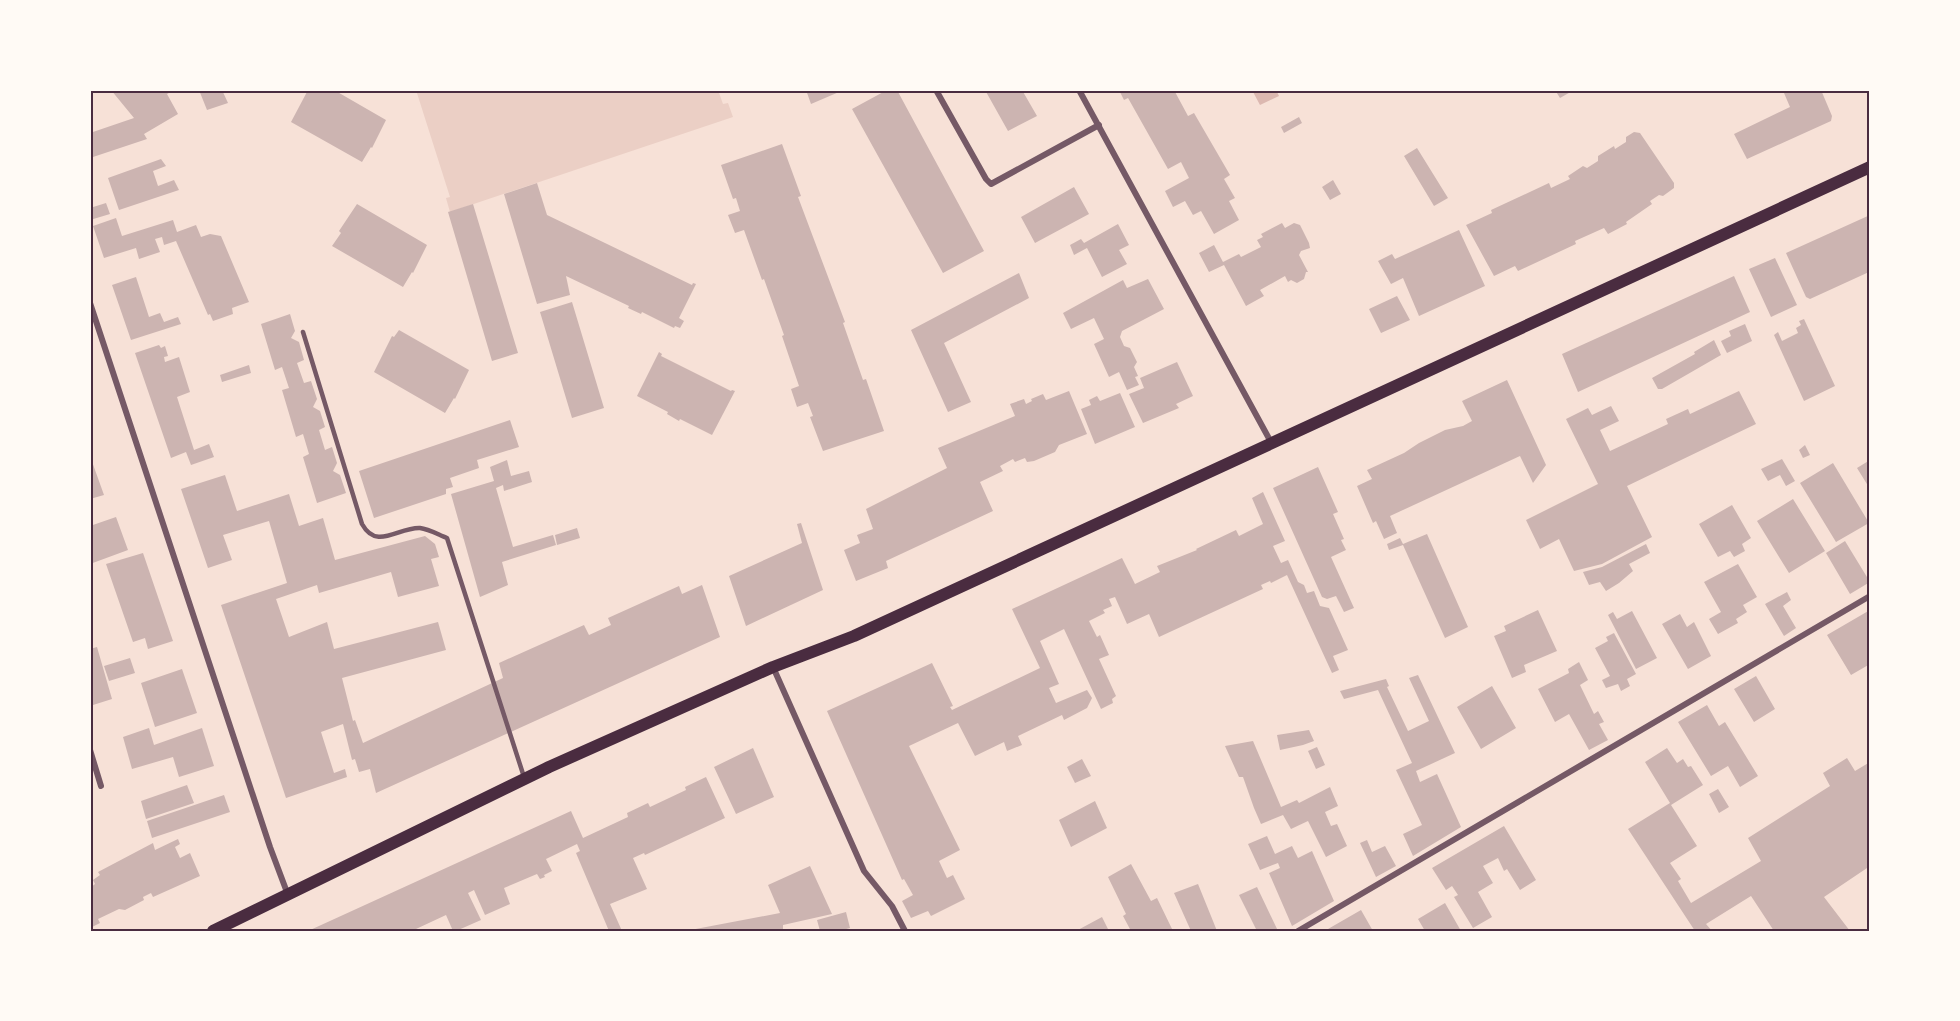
<svg xmlns="http://www.w3.org/2000/svg" width="1960" height="1021" font-family="'PT Serif',serif">
<style>
.green{fill:#ebcfc5}
.water{fill:#dcb8b0}
.building{fill:#ccb4b1}
.lines{fill:none;stroke-linecap:round;stroke-linejoin:round}
.service{stroke:#755966;stroke-width:4.5}
.minor{stroke:#755966;stroke-width:6}
.secondary{stroke:#4a2c40;stroke-width:12}
.neatline{fill:none;stroke:#4a2c40;stroke-width:2}
</style>
<rect width="100%" height="100%" fill="#f7e1d7"/>
<path class="green" d="M416 90H718L723 104 728 103 733 117 450 212 446 198 450 197Z"/>
<path class="water" d="M1252 90H1276L1279 96 1260 105Z"/>
<path class="building" d="M111 90H174L167 94 178 114 144 134 147 139 90 158V133L134 118Z
M199 90H222L228 103 207 110Z
M308 90H334L386 120 372 148 371 147 362 162 291 122Z
M806 90H838L839 92 811 104Z
M887 90H897L984 251 943 273 852 109Z
M985 90H1022L1037 116 1008 131Z
M1119 90H1174L1188 116 1194 113 1230 175 1224 179 1235 198 1229 201 1239 220 1214 234 1201 211 1193 215 1185 201 1173 207 1165 191 1189 178 1181 162 1168 169 1128 98 1124 100Z
M1555 90H1574L1560 98Z
M1786 90H1821L1832 116 1831 121 1747 159 1734 134 1790 107 1784 93Z
M1299 117 1302 123 1284 133 1281 127Z
M1634 132 1640 133 1674 183V188L1663 196 1659 195 1650 201 1652 204 1626 222 1627 224 1608 234 1604 228 1575 241 1576 244 1518 271 1515 266 1494 276 1466 225 1492 213 1491 210 1549 183 1551 188 1570 179 1568 176 1583 166 1587 168 1598 161V156L1614 146 1615 149 1626 142V137Z
M782 144 801 196 798 197 845 322 843 323 863 380 866 379 884 431 823 451 810 417 813 416 808 403 797 407 791 389 799 386 782 336 784 335 764 279 762 280 744 230 735 233 728 215 740 211 736 198 733 199 721 165Z
M1417 148 1448 198 1434 206 1404 156Z
M161 159 166 166 153 171 158 186 174 180 179 190 119 210 108 178Z
M1333 180 1341 194 1330 200 1322 187Z
M537 183 547 215 692 285 693 283 696 284 679 318 684 321 680 328 675 326 674 328 642 312 641 314 628 308 629 306 566 276 570 295 537 304 504 194Z
M1074 187 1089 214 1035 243 1021 217Z
M106 203 110 214 90 220V208Z
M357 204 427 245 413 273 412 272 403 287 332 246 341 233 339 231Z
M473 204 518 353 492 361 448 212Z
M1870 215V268L1867 269 1869 272 1810 299 1806 297 1786 253Z
M116 218 122 236 173 220 177 232 196 225 201 237 210 234 221 236 249 302 232 308 233 314 213 321 210 314 208 315 176 241 164 245 162 237 155 239 160 252 139 259 136 248 104 258 93 226Z
M1282 223 1285 228 1294 223 1300 225 1309 243 1310 248 1301 251 1299 255 1308 272H1306L1304 279 1297 283 1291 280 1288 282 1285 276 1260 290 1264 296 1246 306 1224 265 1209 272 1199 253 1214 245 1223 262 1239 254 1241 257 1261 247 1257 240 1263 237 1261 234Z
M1118 224 1129 245 1119 250 1127 264 1102 277 1087 248 1074 255 1070 245 1081 239 1084 243Z
M1459 230 1485 286 1419 316 1403 278 1391 284 1378 261 1392 254 1395 259Z
M1775 258 1797 305 1771 317 1749 269Z
M1019 273 1029 298 944 343 971 402 948 412 911 330Z
M1734 276 1750 312 1578 392 1562 354Z
M136 277 149 317 160 313 164 322 178 317 181 324 131 340 112 285Z
M1148 279 1164 309 1122 331 1120 337 1124 346 1130 348 1137 362 1134 367 1138 376 1135 377 1139 385 1127 390 1119 372 1109 377 1094 344 1104 339 1094 318 1071 329 1063 313 1123 280 1127 288Z
M1397 296 1410 320 1381 333 1369 309Z
M572 302 604 408 572 418 540 312Z
M290 314 295 331 291 338 299 342 304 360 297 363 304 383 311 381 317 399 313 407 320 411 325 427 319 430 325 450 332 447 337 463 333 471 340 475 346 493 317 503 303 457 309 454 303 434 296 437 282 390 289 388 282 367 275 370 261 324Z
M1804 319 1835 386 1804 401 1774 335 1778 332 1782 341 1798 333 1796 328 1801 325 1799 321Z
M1745 324 1752 341 1727 353 1721 341 1731 336 1729 331Z
M399 330 469 370 455 399 454 398 445 413 374 372 392 336 394 337Z
M1714 340 1721 355 1662 389H1658L1652 378 1695 354 1694 352Z
M159 345 161 348 165 346 168 356 164 357 165 362 179 357 190 392 177 397 194 450 209 444 214 457 191 465 186 452 171 458 135 353Z
M659 352 662 354 661 356 731 391 732 390 735 391 712 435 680 419 679 421 667 414 668 412 637 396Z
M1177 362 1193 396 1176 404 1179 408 1143 423 1129 394 1144 388 1140 378Z
M249 365 251 373 222 382 220 375Z
M1507 380 1546 465 1533 483 1520 456 1390 516 1397 533 1384 539 1376 521 1373 523 1357 486 1372 479 1367 470 1404 453 1419 443 1445 430 1463 426 1472 421 1462 401Z
M1069 391 1087 434 1059 445 1055 452 1034 461 1027 462 1025 458 1015 462 1013 459 1000 466 1003 471 980 482 993 511 886 561 888 568 856 581 844 550 860 543 857 535 873 529 866 509 947 468 938 448 1015 416 1010 404 1024 399 1026 404 1032 401 1031 399 1043 394 1046 400Z
M1739 391 1756 424 1627 486 1652 537 1602 564 1574 571 1559 539 1540 549 1526 520 1598 484 1566 419 1588 408 1592 415 1611 406 1619 421 1600 430 1610 451 1668 424 1666 419 1688 409 1690 414Z
M1120 393 1135 427 1095 444 1081 409 1091 405 1089 400 1097 396 1100 401Z
M510 420 519 447 477 460 479 468 450 478 453 487 446 489V494L374 518 359 471Z
M1805 445 1810 455 1803 458 1799 450Z
M90 456 104 495 90 499Z
M1782 459 1795 481 1786 486 1780 475 1768 481 1761 469Z
M507 460 511 476 529 471 532 482 504 491 503 485 496 488 513 547 553 535 556 545 502 562 508 585 480 597 451 494 494 481 490 467Z
M1870 460V489L1857 468Z
M1833 463 1869 523 1836 542 1800 483Z
M1318 467 1338 512 1333 514 1344 539 1341 540 1346 550 1331 557 1354 608 1344 612 1336 596 1327 599 1322 597 1273 488Z
M225 475 237 511 289 494 299 526 323 518 335 560 425 536 435 544 439 557 431 559 439 586 398 597 391 572 319 593 317 585 276 599 289 637 327 622 334 649 438 622 446 650 342 678 353 721 355 720 363 743 503 678 499 663 584 625 589 635 611 625 608 618 679 586 682 594 702 585 720 637 376 793 370 769 359 772 355 759 352 760 343 724 321 732 334 773 345 769 347 777 286 798 221 605 287 583 269 521 223 535 232 560 208 568 181 489Z
M1263 492 1285 541 1273 546 1281 563 1288 560 1298 582 1304 585 1307 593 1314 591 1320 606 1329 608 1348 650 1333 656 1339 670 1332 673 1287 575 1271 583 1270 581 1261 585 1263 589 1159 637 1149 614 1127 624 1115 597 1109 599 1112 606 1103 610 1105 613 1089 621 1097 637 1100 635 1109 655 1099 659 1116 696 1112 699 1113 703 1101 709 1064 629 1040 641 1059 684 1049 688 1056 703 1087 690 1092 698 1087 708 1064 720 1062 715 1018 736 1022 745 1007 751 1004 742 975 756 958 723 909 746 960 850 939 861 947 878 953 875 965 899 931 916 928 911 911 918 902 901 913 895 904 879 902 880 827 711 932 663 953 706 950 707 952 710 1040 668 1012 609 1122 558 1135 584 1160 572 1157 566 1197 550 1196 549 1236 530 1239 536 1263 524 1252 498Z
M1793 499 1825 551 1789 573 1757 521Z
M1732 505 1751 538 1742 544 1745 551 1734 557 1730 551 1718 557 1699 524Z
M116 517 128 550 90 564V526Z
M801 523 823 590 746 626 729 576 802 543 797 524Z
M577 528 580 538 557 545 555 535Z
M1427 534 1468 627 1445 638 1403 545 1389 550 1387 544 1400 538 1403 544Z
M1845 541 1870 582 1850 594 1826 553Z
M1646 544 1650 553 1629 564 1633 571 1619 583 1606 591 1600 582 1589 585 1583 572 1602 567Z
M143 553 173 641 148 649 145 638 133 642 106 564Z
M1738 564 1757 597 1743 605 1747 612 1736 619 1738 623 1718 634 1709 619 1721 612 1704 582Z
M1787 592 1791 600 1783 606 1796 628 1784 636 1765 604Z
M1538 610 1557 651 1524 665 1526 672 1512 678 1494 636 1506 631 1504 626Z
M1870 610V664L1851 675 1827 635Z
M1632 611 1657 658 1636 669 1608 615 1613 612 1617 619Z
M1680 614 1687 627 1694 622 1711 656 1688 669 1662 624Z
M1614 633 1636 674 1627 679 1630 686 1621 691 1618 684 1606 688 1602 680 1610 676 1595 648 1608 641 1606 637Z
M97 647 112 699 93 705 90 697V649Z
M130 658 135 673 109 681 104 666Z
M1579 662 1588 680 1580 685 1594 714 1598 711 1604 722 1599 724 1608 740 1589 750 1569 714 1555 722 1538 689 1569 673 1568 669Z
M182 669 197 713 155 727 141 683Z
M1418 675 1455 753 1416 771 1420 782 1437 774 1461 827 1413 856 1403 834 1422 825 1396 770 1412 763 1378 690 1344 699 1340 691 1386 679 1389 686 1387 687 1408 731 1429 721 1409 678Z
M1756 676 1775 709 1754 722 1734 689Z
M1492 686 1516 728 1481 749 1457 707Z
M1707 705 1719 726 1725 722 1758 776 1740 787 1728 766 1711 776 1678 722Z
M149 728 154 745 202 728 214 766 179 777 173 757 132 769 123 737Z
M1309 730 1314 741 1303 745 1280 750 1277 735Z
M1253 741 1281 807 1297 800 1299 803 1330 787 1338 806 1325 812 1331 826 1337 824 1347 846 1326 857 1308 821 1291 829 1283 815 1261 824 1254 808 1243 777H1239L1225 746Z
M1317 747 1325 765 1316 769 1308 751Z
M753 748 774 797 736 814 714 767Z
M1667 748 1677 763 1683 759 1688 767 1691 766 1703 785 1671 805 1697 846 1670 863 1681 879 1678 881 1691 903 1761 861 1748 838 1830 786 1823 773 1847 758 1855 771 1870 762V866L1824 897 1850 931H1774L1751 896 1706 924 1712 931H1695L1628 829 1670 803 1645 762Z
M1082 759 1091 776 1075 783 1067 767Z
M706 777 725 818 645 855 644 853 633 858 647 889 610 904 622 931H609L576 853 580 851 577 844 546 859 552 871 544 875 545 877 540 879 537 874 504 888 510 904 485 915 474 890 468 893 481 920 456 931H453L446 915 416 929V931H308L571 811 583 838 628 817 627 813 648 803 650 807 686 790 685 787Z
M187 785 194 803 146 819 141 801Z
M1718 789 1729 807 1719 813 1709 794Z
M224 795 230 812 152 838 147 821Z
M1095 801 1107 828 1071 847 1059 820Z
M1504 826 1536 880 1520 890 1507 869 1504 871 1498 858 1483 866 1493 883 1478 892 1492 917 1473 928 1454 897 1458 895 1452 886 1446 890 1432 868Z
M1267 836 1275 854 1292 846 1298 858 1312 851 1334 901 1292 926 1269 873 1280 868 1278 863 1260 870 1248 844Z
M178 839 180 844 175 847 180 858 190 853 200 876 153 897 151 893 143 897 144 900 125 910 119 909 98 919 100 923 90 928V888L95 884 93 880 100 875 98 872 153 843 155 850Z
M1367 840 1372 852 1385 846 1396 866 1376 877 1360 843Z
M1131 864 1151 901 1157 898 1173 931H1131L1123 916 1126 914 1108 877Z
M810 866 832 914 783 925V931H685L780 913 768 885Z
M1198 884 1213 921 1217 931H1191L1174 893Z
M1257 887 1278 931H1257L1239 895Z
M1445 903 1461 931H1425L1418 919Z
M1361 910 1373 931H1329L1328 929Z
M846 912 850 928 839 931H820L817 920Z
M1102 917 1109 931H1076Z"/>
<g class="lines">
<path class="service" d="M303 332 362 524C377 551 398 527 420 528 429 529 439 535 447 538L524 777"/>
<path class="minor" d="M936 90 986 179 991 184 1099 125
M1079 90 1272 444
M90 303 270 847 288 895
M773 667 864 871 892 906 905 931
M90 750 101 786
M1298 931 1870 596"/>
<path class="secondary" d="M213 931 549 767 773 667 854 636 1870 167"/>
</g>
<rect width="1960" height="1021" fill="none" stroke="#fffaf5" stroke-width="183"/>
<rect x="92" y="92" width="1776" height="838" class="neatline"/>
</svg>
